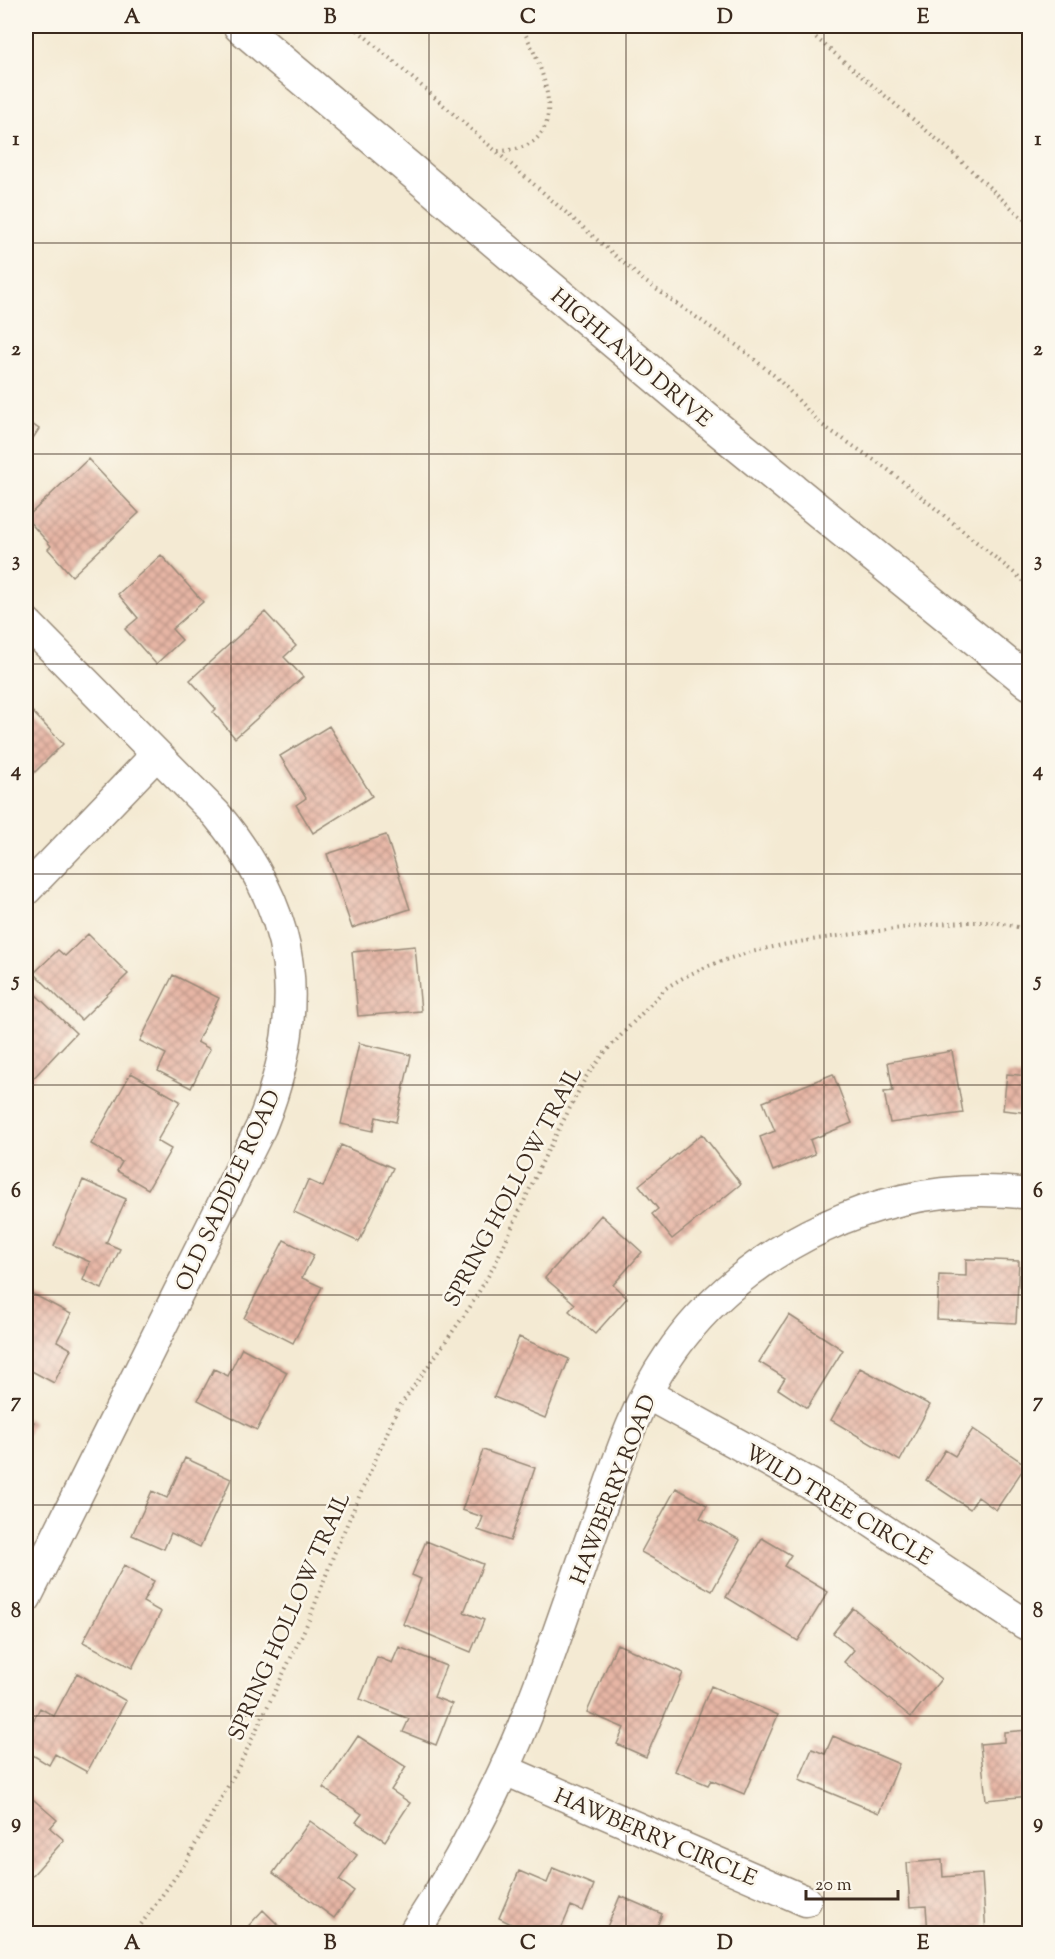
<svg xmlns="http://www.w3.org/2000/svg" width="1055" height="1959" font-family="'Sorts Mill Goudy',serif">
<style>
.building{fill:url(#building-cross-hatch)}
.lines{fill:none;stroke-linecap:round;stroke-linejoin:round}
.street-casing{stroke:#988a78;stroke-width:33}
.secondary-casing{stroke:#988a78;stroke-width:36}
.path{stroke:#988a78;stroke-width:4;stroke-dasharray:1.5 4.5;stroke-linecap:butt}
.street{stroke:#fff;stroke-width:30}
.secondary{stroke:#fff;stroke-width:33}
.grid{fill:none;stroke:#3b2a1e;stroke-width:1.5;stroke-opacity:0.55}
.labels{text-anchor:middle;stroke-width:5;stroke-linejoin:round;paint-order:stroke}
.street-label{font-size:22px;fill:#3b2a1e;stroke:#fbf7ec}
.neatline{fill:none;stroke:#3b2a1e;stroke-width:2}
.grid-label{font-size:20px;text-anchor:middle;font-weight:bold;fill:#3b2a1e}
</style>
<defs>
<pattern id="building-cross-hatch" width="8" height="8" patternUnits="userSpaceOnUse" patternTransform="scale(1.5)"><rect width="8" height="8" fill="#e7b6a5"/><path d="M0 0l8 8M0 8l8-8" fill="none" stroke="#bc9486"/></pattern>
</defs>
<rect width="100%" height="100%" fill="#fbf7ec"/>
<filter id="ink" filterUnits="userSpaceOnUse"><feTurbulence type="fractalNoise" baseFrequency=".0167" numOctaves="2"/><feDisplacementMap in="SourceGraphic" scale="12" xChannelSelector="R" yChannelSelector="G"/><feConvolveMatrix kernelMatrix="1 2 1 2 8 2 1 2 1" color-interpolation-filters="sRGB"/></filter>
<filter id="wash" filterUnits="userSpaceOnUse"><feTurbulence type="fractalNoise" baseFrequency=".008" numOctaves="4" result="noise"/><feDisplacementMap in="SourceGraphic" scale="24" xChannelSelector="R" yChannelSelector="G"/><feGaussianBlur stdDeviation="1.35" result="paint"/><feColorMatrix in="noise" values="0 0 0 0 0 0 0 0 0 0 0 0 0 0 0 0 0 1.4 0 .05"/><feComposite in="paint" operator="in"/></filter>
<g filter="url(#wash)">
<rect width="100%" height="100%" fill="#f4ead3"/>
<g id="blocks">
<path class="building" d="M26 420 39 429 26 449Z
M88 459 139 513 72 576 48 549 51 546 26 518Z
M161 555 203 602 172 629 182 640 156 664 125 629 138 618 118 594Z
M265 612 296 646 284 657 303 677 235 738 213 712 216 709 190 680Z
M26 705 63 744 26 781Z
M329 726 372 796 313 833 296 805 306 798 280 756Z
M386 835 410 909 352 928 327 854Z
M88 934 128 974 81 1020 34 973 58 950 65 956Z
M415 946 421 1011 358 1016 352 952Z
M173 975 219 998 197 1042 210 1049 191 1088 158 1071 166 1054 140 1041Z
M34 993 76 1033 26 1086V1002Z
M359 1043 411 1055 396 1122 376 1117 373 1131 341 1124Z
M952 1051 963 1113 890 1123 884 1092 893 1091 888 1062Z
M131 1073 180 1101 157 1141 171 1149 148 1189 117 1171 122 1162 91 1144Z
M833 1074 852 1123 810 1140 815 1154 773 1171 760 1137 775 1131 763 1102Z
M1007 1074 1030 1076V1113L1003 1110Z
M702 1134 741 1184 672 1239 652 1214 658 1209 639 1185Z
M341 1145 393 1168 359 1242 294 1212 308 1180 323 1187Z
M83 1180 126 1199 106 1243 120 1249 102 1289 83 1280 90 1262 54 1246Z
M601 1215 642 1252 613 1285 627 1298 595 1334 569 1311 575 1304 545 1278Z
M284 1240 314 1255 302 1278 322 1287 293 1343 244 1318Z
M966 1259 1019 1261 1016 1323 937 1319 939 1275 966 1276Z
M27 1291 71 1314 57 1341 71 1349 54 1383 26 1368Z
M789 1315 843 1350 807 1408 778 1389 785 1378 759 1362Z
M519 1337 569 1359 545 1418 494 1397Z
M242 1348 287 1372 257 1430 198 1400 214 1369 228 1376Z
M860 1368 930 1405 900 1461 831 1420Z
M26 1418 34 1422 26 1438Z
M973 1429 1026 1465 996 1510 978 1497 970 1509 926 1480 945 1450 955 1456Z
M483 1450 535 1468 510 1541 478 1530 483 1517 462 1510Z
M185 1458 231 1479 200 1547 171 1533 164 1549 132 1535 152 1491 167 1498Z
M676 1488 707 1505 700 1518 740 1540 712 1591 641 1552Z
M762 1538 791 1555 784 1566 828 1592 798 1641 726 1597Z
M426 1541 483 1564 464 1612 484 1620 471 1652 403 1624 421 1579 412 1575Z
M124 1565 154 1581 143 1602 161 1612 132 1668 83 1642Z
M853 1608 941 1679 911 1717 844 1662 854 1650 833 1633Z
M617 1644 683 1673 646 1757 617 1744 624 1728 587 1712Z
M399 1647 446 1666 434 1697 452 1704 436 1745 403 1732 409 1719 360 1699 377 1657 392 1663Z
M77 1673 126 1701 87 1772 55 1754 49 1765 26 1751V1734L40 1708 54 1716Z
M711 1686 778 1715 744 1794 711 1780 708 1785 675 1771Z
M1030 1730V1796L986 1800 980 1744 1004 1742V1732Z
M358 1736 406 1767 391 1790 410 1803 385 1841 356 1822 362 1814 323 1788Z
M833 1736 899 1764 879 1813 799 1780 812 1749 825 1754Z
M26 1793 57 1820 50 1828 64 1840 31 1877 26 1872Z
M310 1821 357 1855 339 1880 354 1891 334 1918 273 1873Z
M942 1860 943 1877 982 1874 986 1934H928L926 1906 910 1907 907 1863Z
M553 1868 594 1885 583 1911 571 1906 559 1934H510L513 1925 499 1918 519 1871 547 1883Z
M620 1896 662 1914 654 1934H618L619 1931 607 1927Z
M263 1910 287 1934H241Z"/>
</g>
</g>
<g filter="url(#ink)">
<use href="#blocks" fill-opacity="0" stroke="#988a78" stroke-width="1.5"/>
<g class="lines">
<g class="street-casing">
<path id="street" d="M26 622 216 814C299 914 309 1007 261 1127L26 1598
M26 890 156 755
M647 1394 839 1500 1025 1624
M505 1770 806 1901
M413 1934C464 1857 505 1776 537 1690 560 1629 580 1567 602 1506 620 1454 637 1402 668 1357 706 1300 763 1255 824 1227 890 1196 958 1185 1030 1194"/>
</g>
<g class="secondary-casing">
<path id="secondary" d="M240 26 706 419 1030 683"/>
</g>
<path class="path" d="M353 26 643 280 739 347 776 377 822 425 886 468 1030 586
M802 26 946 147 1030 225
M498 151C578 149 544 68 521 26
M134 1934 184 1865 238 1768 309 1620 334 1554 397 1410 470 1307 494 1266 546 1154 586 1077 606 1051 666 988C723 950 805 940 871 932 910 927 949 921 989 922 1002 923 1017 927 1030 930"/>
<use href="#street" class="street"/>
<use href="#secondary" class="secondary"/>
</g>
</g>
<path class="grid" d="M231 26V1934M429 26V1934M626 26V1934M824 26V1934M26 243H1030M26 454H1030M26 664H1030M26 874H1030M26 1085H1030M26 1295H1030M26 1505H1030M26 1716H1030"/>
<g class="labels">
<g class="street-label">
<text transform="translate(632 357) rotate(40)" y="8">HIGHLAND DRIVE</text>
<text transform="translate(512 1186) rotate(-62)" y="8">SPRING HOLLOW TRAIL</text>
<text transform="translate(227 1190) rotate(-65)" y="8">OLD SADDLE ROAD</text>
<text transform="translate(612 1489) rotate(-69)" y="8">HAWBERRY ROAD</text>
<text transform="translate(839 1504) rotate(31)" y="8">WILD TREE CIRCLE</text>
<text transform="translate(288 1616) rotate(-66)" y="8">SPRING HOLLOW TRAIL</text>
<text transform="translate(656 1836) rotate(23)" y="8">HAWBERRY CIRCLE</text>
</g>
</g>
<rect width="1055" height="1959" fill="none" stroke="#fbf7ec" stroke-width="66"/>
<path d="M806 1890v9h92v-9" fill="none" stroke="#3b2a1e" stroke-width="3"/>
<text x="815" y="1890" font-size="18" fill="#3b2a1e" stroke="#fbf7ec" stroke-width="4.5" paint-order="stroke">20 m</text>
<rect x="33" y="33" width="989" height="1893" class="neatline"/>
<g class="grid-label">
<text x="132" y="23">A</text>
<text x="330" y="23">B</text>
<text x="528" y="23">C</text>
<text x="725" y="23">D</text>
<text x="923" y="23">E</text>
<text x="16" y="145">1</text>
<text x="1038" y="145">1</text>
<text x="16" y="355">2</text>
<text x="1038" y="355">2</text>
<text x="16" y="566">3</text>
<text x="1038" y="566">3</text>
<text x="16" y="776">4</text>
<text x="1038" y="776">4</text>
<text x="16" y="986">5</text>
<text x="1038" y="986">5</text>
<text x="16" y="1197">6</text>
<text x="1038" y="1197">6</text>
<text x="16" y="1407">7</text>
<text x="1038" y="1407">7</text>
<text x="16" y="1617">8</text>
<text x="1038" y="1617">8</text>
<text x="16" y="1828">9</text>
<text x="1038" y="1828">9</text>
<text x="132" y="1949">A</text>
<text x="330" y="1949">B</text>
<text x="528" y="1949">C</text>
<text x="725" y="1949">D</text>
<text x="923" y="1949">E</text>
</g>
</svg>
